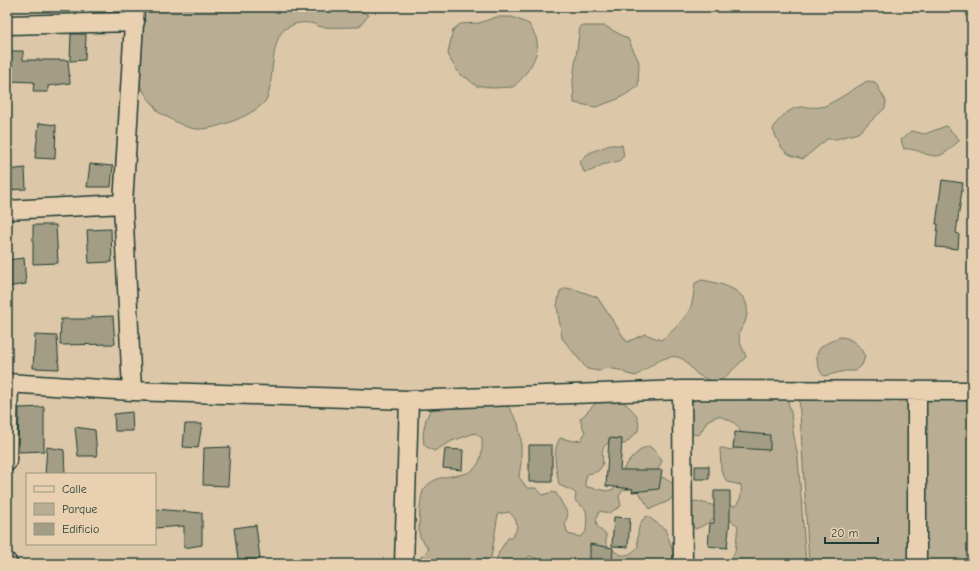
<svg xmlns="http://www.w3.org/2000/svg" width="979" height="571" font-family="'Comic Neue',sans-serif">
<style>
.green{fill:#b9ae93;stroke:#6c7664}
.building{fill:#a29d84;stroke:#1f3d34}
.lines{fill:none;stroke-linecap:round;stroke-linejoin:round}
.minor-casing{stroke:#1f3d34;stroke-width:21}
.minor{stroke:#e8d0b0;stroke-width:18}
</style>
<rect width="100%" height="100%" fill="#dcc7a8"/>
<filter id="ink" filterUnits="userSpaceOnUse"><feTurbulence type="fractalNoise" baseFrequency=".025" numOctaves="2"/><feDisplacementMap in="SourceGraphic" scale="8" xChannelSelector="R" yChannelSelector="G"/><feConvolveMatrix kernelMatrix="1 2 1 2 8 2 1 2 1" color-interpolation-filters="sRGB"/></filter>
<g filter="url(#ink)">
<path class="green" d="M125 7H352L369 15 359 27C347 27 334 28 322 27 319 27 317 25 314 24 304 21 294 23 285 29 270 40 274 82 267 98 260 114 207 134 191 128 179 125 168 117 158 112 153 102 145 96 141 87 130 63 127 35 124 9Z
M496 17H512L529 24C531 29 536 35 537 41 540 57 524 78 513 87L491 88 484 86H476L467 78 460 75 451 61 448 53 453 30 460 24 479 23Z
M580 26H605L628 39 639 62 638 87 618 99 596 107 574 103 573 80Z
M867 81 875 82 886 101 885 108 858 133 836 139H827L803 159C782 154 782 149 773 130 775 123 779 120 784 115 801 100 811 112 827 105 841 98 854 89 867 81Z
M946 126 960 140C955 144 949 151 943 154 931 161 918 147 904 149L901 140 911 131 925 134Z
M610 145H622L624 156 619 161 602 165 591 171 584 172 580 162C587 151 598 150 610 145Z
M702 280C725 284 756 292 745 322 743 327 739 331 739 336 739 342 744 351 746 357L723 379 717 384C711 381 703 378 697 374 692 370 689 364 684 360 669 349 648 368 636 376L627 374 620 370 606 368 599 371 587 369 562 338 557 306 560 291 566 288 577 290 597 297 627 342 645 334 661 340C670 334 685 319 690 309 693 302 694 291 695 283Z
M840 337C852 337 861 347 865 357L862 365 856 371H845L824 376C820 373 820 369 818 365 813 346 826 344 840 337Z
M607 392 626 404 636 414 639 424 638 431 625 444H620L613 441C593 448 609 460 599 470 596 473 591 473 587 474L585 483 587 487 607 491 614 489C615 486 615 483 617 480 623 468 635 450 649 446L658 454 662 461 655 475C664 477 673 482 678 490L669 501 650 509 636 488 623 490 619 496 621 506 609 513 600 511C593 521 596 528 606 534V544C618 555 625 561 638 547 637 537 637 522 647 516L665 529 672 548 673 564H542L538 559 529 556 522 564H495L499 552 508 538H511C520 529 518 520 509 512L498 514 491 558 485 564H423L421 557 429 549 420 537 419 531C419 524 420 497 423 491 441 461 485 495 482 438L475 433 452 441 434 451 424 445 423 434 426 419 430 411 441 404 502 401 510 409 518 423 521 439V462L519 477 527 488H536L543 495 552 492 556 493 568 514 565 524 568 534 580 537 586 532C586 526 588 513 585 509 582 505 578 505 575 500L576 494 573 491 559 485C557 470 551 453 560 438L574 441 581 440 585 433 580 419Z
M698 396H710L723 400 787 398 791 413 793 431 798 458 806 564H728L735 552 738 526C732 520 720 515 712 520 705 524 702 527 695 529L688 519 687 503 696 501 716 506H735C741 500 742 494 741 485L727 482 721 470 720 448H723L731 450 741 444C743 425 734 421 718 416L708 420 699 435 691 434 688 407Z
M799 397 972 398V564H809Z
M7 483C7 489 7 494 7 500 8 515 14 518 7 535Z"/>
<path class="building" d="M71 34H86L85 60 70 61Z
M7 51H23V60H68L70 83 48 86V92H33L34 82 7 81Z
M39 123 56 125 55 159 35 158Z
M90 164 113 166 111 187H87Z
M25 168 26 189 7 190V170Z
M942 180 963 183 956 233 959 234 958 249 936 247 938 224H936Z
M33 225H56L58 263 33 264Z
M111 229 112 262 89 263 87 230Z
M24 258 26 284 7 287V260Z
M113 316 115 344 60 345 61 319H92V317Z
M35 335 57 336 59 369 33 368Z
M44 407V451L18 452 19 408Z
M132 412 133 431H115L114 414Z
M185 424H202L198 448 183 447Z
M75 427 95 430 97 456H78Z
M735 432 770 435V450L733 448Z
M609 438 622 439 620 470H662L659 489 632 492 633 489 606 486Z
M529 445H552V482H529Z
M47 447 64 450 65 474H45Z
M230 447 228 486 203 485 204 448Z
M445 449 463 450 462 470 443 468Z
M695 466H709V479H695Z
M714 491H730V520L727 548 708 546 710 523H714Z
M155 509 202 513V545L184 548V526L155 528Z
M614 517 630 518 628 547 612 546Z
M256 525 260 559H238L234 528Z
M590 544 613 548 612 564H590Z"/>
<g class="lines">
<g class="minor-casing">
<path id="minor" d="M7 25 135 22
M7 210 123 204
M7 383 132 391 409 400 682 390 972 391
M682 390 683 564
M132 391 123 204 135 7
M7 462 9 383
M7 562 8 564
M404 564 409 400
M917 564V391"/>
</g>
<use href="#minor" class="minor"/>
</g>
</g>
<rect width="979" height="571" fill="none" stroke="#e8d0b0" stroke-width="24"/>
<rect x="12" y="12" width="955" height="547" fill="none" stroke="#1f3d34" stroke-width="1.5" filter="url(#ink)"/>
<rect x="26" y="473" width="130" height="72" fill="#e8d0b0" stroke="#98957e"/>
<rect x="34" y="486" width="20" height="6" fill="#e8d0b0" stroke="#98957e"/>
<text x="62" y="493" font-size="12" fill="#1f3d34">Calle</text>
<rect x="34" y="503" width="20" height="12" fill="#b9ae93" stroke="#98957e"/>
<text x="62" y="513" font-size="12" fill="#1f3d34">Parque</text>
<rect x="34" y="523" width="20" height="12" fill="#a29d84" stroke="#98957e"/>
<text x="62" y="533" font-size="12" fill="#1f3d34">Edificio</text>
<path d="M825 537v6h53v-6" fill="none" stroke="#1f3d34" stroke-width="2"/>
<text x="831" y="537" font-size="12" fill="#1f3d34" stroke="#e8d0b0" stroke-width="3" paint-order="stroke">20 m</text>
</svg>
